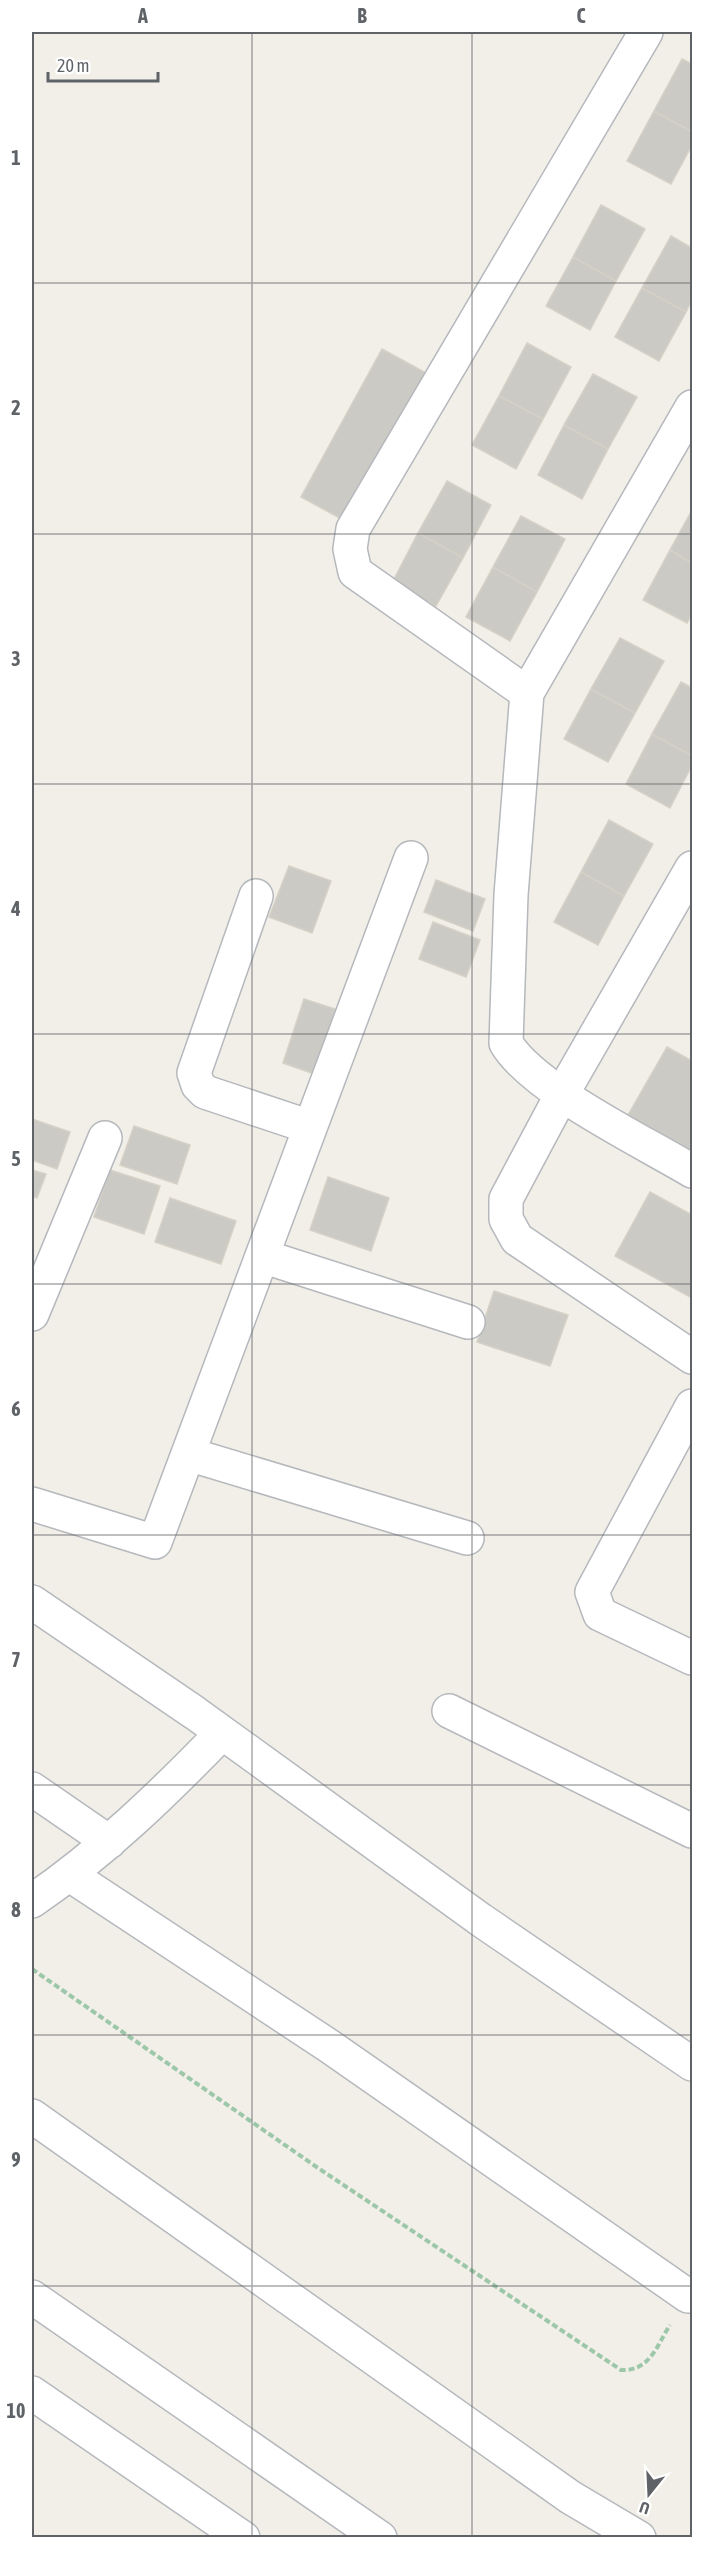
<svg xmlns="http://www.w3.org/2000/svg" width="724" height="2569" font-family="'Asap Condensed',sans-serif">
<style>
.building{fill:#cccac5;stroke:#d6d1c6;stroke-width:1.5}
.lines{fill:none;stroke-linecap:round;stroke-linejoin:round}
.street-casing{stroke:#b5b8bc;stroke-width:36}
.path{stroke:#9cc7a9;stroke-width:4;stroke-dasharray:6 3;stroke-linecap:butt}
.street{stroke:#fff;stroke-width:33}
.grid{fill:none;stroke:#5f6368;stroke-width:1.5;stroke-opacity:0.55}
.neatline{fill:none;stroke:#5f6368;stroke-width:2}
.grid-label{font-size:20px;text-anchor:middle;font-weight:bold;fill:#5f6368}
</style>
<rect width="100%" height="100%" fill="#f1efe8"/>
<path class="building" d="M682 59 692 64V132L654 111Z
M654 111 692 132V145L671 184 627 161Z
M601 205 645 229 616 281 573 257Z
M671 236 692 248V300L686 312 642 288Z
M573 257 616 281 590 330 546 306Z
M642 288 686 312 659 361 615 337Z
M527 343 571 367 543 419 499 396Z
M382 349 428 374 347 522 301 497Z
M593 374 637 397 608 449 564 425Z
M499 396 543 419 516 469 472 445Z
M564 425 608 449 582 499 538 475Z
M447 481 491 505 463 558 418 533Z
M692 510V563L670 550Z
M521 516 565 539 537 592 493 567Z
M418 533 463 558 436 606 392 583Z
M670 550 692 563V614L687 623 643 600Z
M493 567 537 592 510 641 466 617Z
M620 638 664 661 635 713 591 689Z
M681 682 692 688V756L652 734Z
M591 689 635 713 608 762 564 739Z
M652 734 692 756V765L670 808 626 784Z
M609 820 653 844 624 896 581 872Z
M289 866 331 881 312 933 269 917Z
M581 872 624 896 598 945 554 922Z
M436 880 485 899 473 931 424 912Z
M433 922 480 940 466 977 419 959Z
M304 999 338 1010 317 1075 283 1063Z
M667 1047 692 1061V1151L628 1115Z
M32 1119 70 1132 57 1169 32 1160Z
M134 1126 190 1145 177 1184 120 1165Z
M32 1170 46 1174 37 1198 32 1196Z
M110 1170 160 1186 144 1234 94 1217Z
M328 1177 389 1198 371 1251 310 1230Z
M650 1192 692 1215V1298L615 1256Z
M170 1198 236 1221 221 1264 155 1242Z
M494 1291 568 1315 550 1366 477 1342Z"/>
<g class="lines">
<g class="street-casing">
<path id="street" d="M692 407 527 693 511 895 506 1043C532 1088 644 1142 692 1171
M527 693 355 572 350 549 353 529 646 32
M692 868 562 1094 506 1199V1219L517 1239 692 1357
M256 896 194 1073 198 1085 205 1092 310 1127
M262 1256 468 1322
M32 1314 105 1138
M692 1406 592 1592 600 1614 692 1658
M188 1454 467 1538
M32 1504 155 1542 411 858
M32 1602 195 1713 481 1920 692 2064
M449 1711 692 1831
M32 1789 109 1842
M70 1875 329 2046 688 2296 692 2295
M32 1901C102 1853 163 1794 222 1733
M32 2116 570 2497 639 2538
M32 2297 380 2538
M32 2393 243 2538"/>
</g>
<path class="path" d="M32 1969 318 2168 621 2370C650 2371 656 2347 670 2325"/>
<use href="#street" class="street"/>
</g>
<path class="grid" d="M252 32V2538M472 32V2538M32 283H692M32 534H692M32 784H692M32 1034H692M32 1284H692M32 1535H692M32 1785H692M32 2035H692M32 2286H692"/>
<rect width="724" height="2569" fill="none" stroke="#ffffff" stroke-width="66"/>
<g transform="translate(649 2494) rotate(198)" stroke="#ffffff" stroke-width="4.5" paint-order="stroke">
<path d="M0-4.5L10 22L0 15L-10 22Z" fill="#5f6368"/>
<text y="-9" font-size="16" font-weight="bold" text-anchor="middle" fill="#5f6368">U</text>
</g>
<path d="M48 72v9h110v-9" fill="none" stroke="#5f6368" stroke-width="3"/>
<text x="57" y="72" font-size="18" fill="#5f6368" stroke="#ffffff" stroke-width="4.5" paint-order="stroke">20 m</text>
<rect x="33" y="33" width="658" height="2503" class="neatline"/>
<g class="grid-label">
<text x="143" y="23">A</text>
<text x="362" y="23">B</text>
<text x="581" y="23">C</text>
<text x="16" y="165">1</text>
<text x="16" y="415">2</text>
<text x="16" y="666">3</text>
<text x="16" y="916">4</text>
<text x="16" y="1166">5</text>
<text x="16" y="1416">6</text>
<text x="16" y="1667">7</text>
<text x="16" y="1917">8</text>
<text x="16" y="2167">9</text>
<text x="16" y="2418">10</text>
</g>
</svg>
